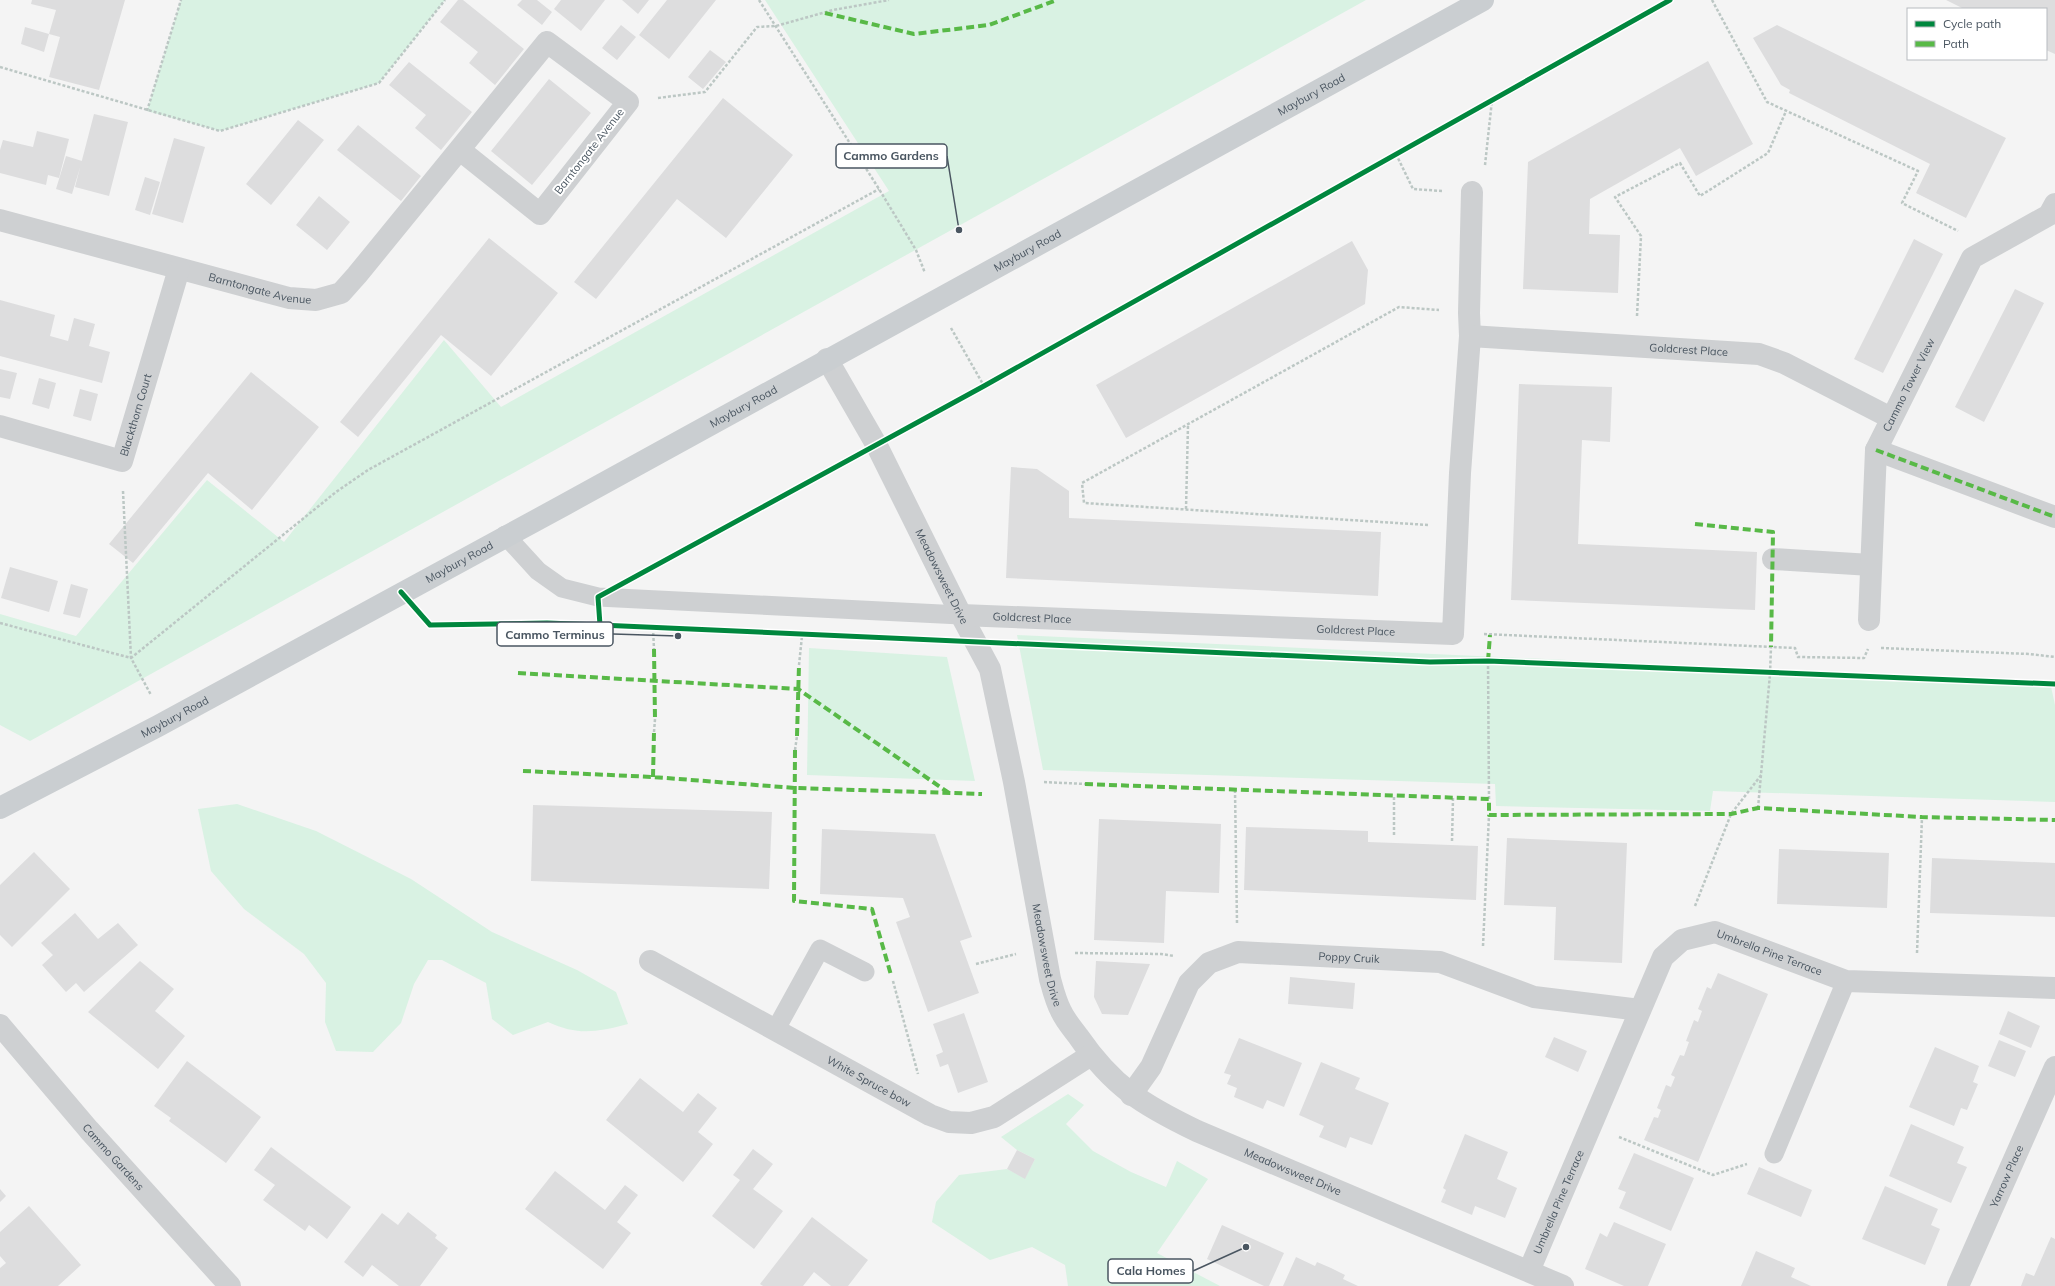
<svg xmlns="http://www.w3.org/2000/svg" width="2055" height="1286" font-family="Mulish,sans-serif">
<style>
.green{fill:#d9f2e3}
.building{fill:#ddddde}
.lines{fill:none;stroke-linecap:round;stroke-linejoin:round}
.path{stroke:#bcc7c4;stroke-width:2.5;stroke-dasharray:3 2;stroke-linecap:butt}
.lane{stroke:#ced0d2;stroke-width:19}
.street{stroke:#ced0d2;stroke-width:22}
.primary{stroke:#caced1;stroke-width:22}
.quiet{stroke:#58b947;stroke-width:4;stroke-dasharray:8 4;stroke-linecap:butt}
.cycleway-casing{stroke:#fff;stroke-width:8}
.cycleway{stroke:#00873e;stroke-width:5}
.labels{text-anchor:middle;stroke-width:4;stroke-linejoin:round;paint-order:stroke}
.street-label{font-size:11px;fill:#4a5661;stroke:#fff}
.leader{fill:none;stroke:#4a5661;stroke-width:1.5}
.callout-dot{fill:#4a5661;stroke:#fff;stroke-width:1.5}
.callout{fill:#fff;stroke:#4a5661;stroke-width:1.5}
.callout-label{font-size:12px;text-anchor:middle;font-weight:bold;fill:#4a5661}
</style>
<rect width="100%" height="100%" fill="#f4f4f4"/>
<path class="green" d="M181 0H445L379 83 220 131 147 111Z
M765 0H1366L30 741 0 725V614L76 636 207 480 284 542 444 340 501 407 889 191Z
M1017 635 2050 682 2055 705V802L1713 791 1710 811 1496 806 1495 784 1043 770Z
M809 648 947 657 975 781 807 775Z
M237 804 316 831 411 879 492 932 577 970 616 992 628 1024C597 1032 578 1036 548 1022L513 1035 492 1019 486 983 442 960H428L414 984 401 1023 373 1052 336 1051 325 1022 326 983 304 954 244 909 211 871 198 809Z
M1068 1094 1084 1105 1066 1124 1093 1151 1131 1172 1166 1187 1177 1161 1208 1179 1157 1253 1220 1286H1068L1065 1265 1032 1247 990 1260 932 1222 936 1202 959 1175 1007 1169 1025 1178 1035 1159 1017 1150 1001 1137Z"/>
<path class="building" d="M32 0H125L99 90 49 77 60 37 49 34 56 10 31 4Z
M458 0H463L524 49 495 85 469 63 478 52 440 22Z
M522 0H537L552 12 542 25 517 5Z
M561 0H605L581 31 554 9Z
M622 0H649L638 14Z
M667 0H716L669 59 639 35Z
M1946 0H2055V54L2046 50V9H1964Z
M621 25 636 37 617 60 602 48Z
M1777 25 2006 138 1966 218 1916 193 1930 164 1789 93 1790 90 1781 85 1753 38Z
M25 27 49 34 44 52 21 44Z
M710 50 726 62 703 89 688 77Z
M1708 61 1753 144 1696 176 1680 148 1590 199 1589 234 1620 235 1618 293 1523 289 1528 162Z
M409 62 472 112 441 150 415 128 426 115 389 85Z
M549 79 591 113 532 185 491 151Z
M723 98 793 155 726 238 677 199 596 299 574 282Z
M94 114 128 122 109 196 75 187Z
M298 120 324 140 271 205 246 184Z
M358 125 421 176 401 201 337 150Z
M37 131 69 139 59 178 48 175 46 185 0 173V150L3 140 33 147Z
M174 138 205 147 183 223 152 214Z
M66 156 82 161 72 194 56 189Z
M145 177 160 182 150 215 135 210Z
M319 196 350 222 327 250 296 225Z
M489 238 558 293 491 376 441 335 358 437 340 422Z
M1914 239 1943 254 1883 373 1854 359Z
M1352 241 1368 270 1365 304 1126 438 1096 385Z
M2015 289 2044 303 1984 422 1955 407Z
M0 300 55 315 50 336 68 341 74 318 95 324 89 346 110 352 102 383 0 356Z
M0 369 17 373 10 399 0 397Z
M251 372 319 427 252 510 208 473 133 563 109 544Z
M39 378 56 383 49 409 32 404Z
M1519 384 1612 387 1610 442 1582 440 1578 544 1757 552 1755 610 1511 600Z
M80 389 98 394 91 421 73 416Z
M1011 467 1037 469 1069 491V518L1381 532 1378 596 1006 578Z
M10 567 58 581 49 612 1 598Z
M71 584 88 589 80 618 63 614Z
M533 805 772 812 769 889 531 881Z
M1099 819 1221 824 1219 893 1166 891 1164 943 1094 940Z
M1246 827 1368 831V842L1478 846 1476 900 1244 890Z
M822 829 935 834 972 937 960 941 979 993 928 1012 896 922 910 917 903 898 820 894Z
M1507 838 1627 843 1622 963 1554 960 1556 907 1504 905Z
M1779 849 1889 853 1887 908 1777 904Z
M34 852 70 889 12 947 0 935V885Z
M1932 858 2055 863V917L1930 913Z
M75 913 98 939 118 923 138 945 84 992 76 983 66 992 42 965 53 955 41 943Z
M140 961 174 989 155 1011 185 1036 158 1069 88 1012Z
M1096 961 1150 964 1128 1015 1102 1014 1094 997Z
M1718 973 1768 994 1698 1162 1644 1140 1654 1117 1658 1118 1661 1110 1657 1108 1666 1085 1671 1087 1675 1077 1671 1075 1680 1055 1684 1056 1689 1042 1686 1041 1694 1020 1698 1022 1702 1011 1698 1009 1707 987 1711 989Z
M1290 977 1355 983 1353 1009 1288 1004Z
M2008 1011 2040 1026 2031 1048 1999 1034Z
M964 1013 988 1082 958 1093 948 1064 940 1067 936 1055 943 1052 933 1024Z
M1554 1037 1587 1051 1578 1072 1545 1057Z
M1239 1038 1302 1063 1284 1107 1267 1100 1263 1109 1234 1097 1237 1088 1227 1084 1231 1075 1224 1073Z
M1999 1040 2026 1051 2015 1077 1988 1066Z
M1935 1047 1979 1066 1973 1082 1978 1084 1967 1110 1961 1108 1954 1126 1909 1107Z
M187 1061 261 1117 226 1163 169 1121 171 1118 154 1106Z
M1321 1062 1360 1078 1355 1089 1389 1103 1372 1145 1350 1137 1346 1148 1319 1137 1324 1126 1299 1115Z
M640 1078 683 1112 698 1093 717 1108 698 1132 713 1144 683 1182 606 1120Z
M1911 1124 1964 1147 1957 1163 1967 1167 1951 1203 1889 1176Z
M1465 1134 1508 1152 1497 1179 1517 1188 1505 1218 1475 1206 1472 1215 1441 1202 1446 1190 1443 1188Z
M271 1147 351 1207 327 1239 309 1225 305 1231 263 1200 275 1185 254 1170Z
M753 1149 773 1164 753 1189 783 1211 754 1249 712 1216 740 1180 733 1175Z
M1017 1150 1035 1159 1025 1179 1007 1169Z
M1634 1153 1694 1178 1671 1231 1619 1208 1626 1192 1618 1189Z
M1759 1167 1812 1190 1801 1217 1747 1194Z
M555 1171 605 1210 625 1185 638 1195 617 1222 631 1233 603 1269 525 1209Z
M1885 1186 1938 1209 1931 1225 1940 1229 1925 1265 1862 1239Z
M0 1189 6 1196 0 1202Z
M29 1206 81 1265 58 1286H0V1268L6 1263 0 1256V1232Z
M408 1212 437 1235 435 1238 448 1248 420 1286H399L372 1265 363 1277 344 1262 382 1213 398 1225Z
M812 1217 868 1260 848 1286H831L814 1272 803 1286H763L760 1284Z
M1614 1222 1666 1244 1648 1286H1624L1585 1269 1600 1233 1607 1237Z
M1222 1225 1284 1253 1269 1286H1264L1207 1259Z
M2051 1237 2055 1239V1286H2021L2026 1273 2034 1276Z
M1756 1251 1795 1268 1791 1277 1811 1286H1741Z
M1296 1257 1315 1266 1317 1262 1331 1268 1345 1275 1343 1279 1358 1286H1283Z"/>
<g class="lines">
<path class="path" d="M759 0 879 189 916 250 925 273
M1712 0 1767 102 1918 171 1902 203 1958 231
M0 67 220 131 379 83 445 0
M658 98 705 92 757 27 776 26 833 10 889 0
M147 111 181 0
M1396 154 1413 189 1442 191
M1485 165 1492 100
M1637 316 1641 236 1615 197 1680 163 1700 196 1768 153 1786 111
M951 328 984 386
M123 491 131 658 151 695
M1186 509 1188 425
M1428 525 1084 503 1082 483 1399 307 1439 310
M0 623 131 658 336 492 368 470 879 189
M653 628 654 649
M1484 634 1795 648 1798 657 1864 658 1868 649
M1881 648 2029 654 2055 657
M1488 661 1489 799
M799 665 802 636
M654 732 655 719
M795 750 797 736
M1044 782 1085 784
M1235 790 1237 923
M1758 808 1770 674 1771 647
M1394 835V796
M1452 841 1453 798
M1695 906 1731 814 1762 774
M1483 946 1489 815
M1075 953 1161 954 1174 956
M1917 953 1922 817
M976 964 1016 954
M893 981 918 1074
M1619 1137 1713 1175 1747 1164"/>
<path class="lane" d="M505 535 538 571 562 588 598 597 961 615
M776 1029 820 949 865 972
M1774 1154 1846 981"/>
<g class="street">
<path id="s1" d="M0 220 289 298 316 300 341 293 357 275 547 42 628 102 540 214 460 150"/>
<path d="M1470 336 1469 313 1472 192"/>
<path id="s2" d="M827 359 876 444 961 615 990 669 1014 782 1050 979C1053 990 1056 1002 1061 1011 1065 1020 1072 1028 1078 1036 1113 1087 1143 1105 1197 1131L1563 1286"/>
<path id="s3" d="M0 426 122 461 179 269"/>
<path d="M1876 450 2055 517"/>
<path d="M1773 559 1871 565"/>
<path id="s4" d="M961 615 1453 634 1460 473 1470 336 1759 354 1784 363 1891 418"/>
<path id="s5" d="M1869 620 1876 450 1972 258 2049 215 2055 204"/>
<path id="s6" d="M650 961 930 1115 949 1122 971 1123 994 1117 1091 1055"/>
<path id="s7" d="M0 1025 89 1130 230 1286"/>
<path id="s8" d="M1131 1095 1151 1067 1189 983 1209 963 1238 952 1440 962 1534 997 1640 1010"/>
<path id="s9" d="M1529 1271 1663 957 1682 940 1715 932 1846 981 2055 988"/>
<path id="s10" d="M1958 1286 2055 1067"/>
</g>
<path class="primary" id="s11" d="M0 808 158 726 566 504 1483 0"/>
<path class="quiet" d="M825 13 914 34 989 25 1057 0
M1876 450 2055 517
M1695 524 1773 532 1771 647
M654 649 655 719
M1488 661 1490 635
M518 673 798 689 949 793
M797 736 799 665
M795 750 794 901 872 909 891 975
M523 771 653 777 795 788 982 794
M653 777 654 732
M1085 784 1489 799V815L1731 814 1758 808 1922 817 2055 820"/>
<g class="cycleway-casing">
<path id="cycleway" d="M401 592 430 625 547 623 600 625 1430 662 1488 661 2055 684
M600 625 598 597 984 386 1670 0"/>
</g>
<use href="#cycleway" class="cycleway"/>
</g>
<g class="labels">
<g class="street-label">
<text dy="4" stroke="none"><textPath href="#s11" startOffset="1493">Maybury Road</textPath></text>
<text transform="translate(589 151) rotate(-52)" y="4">Barntongate Avenue</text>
<text dy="4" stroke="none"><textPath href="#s11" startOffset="1169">Maybury Road</textPath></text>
<text dy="4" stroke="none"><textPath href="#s1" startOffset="269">Barntongate Avenue</textPath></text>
<text dy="4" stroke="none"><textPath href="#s4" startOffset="1010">Goldcrest Place</textPath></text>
<text dy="4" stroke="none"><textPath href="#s5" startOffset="243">Cammo Tower View</textPath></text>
<text dy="4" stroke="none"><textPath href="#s11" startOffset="845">Maybury Road</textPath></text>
<text dy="4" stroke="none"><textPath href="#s3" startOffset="175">Blackthorn Court</textPath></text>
<text dy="4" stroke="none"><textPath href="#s11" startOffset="521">Maybury Road</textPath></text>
<text dy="4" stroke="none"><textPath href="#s2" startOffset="246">Meadowsweet Drive</textPath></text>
<text dy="4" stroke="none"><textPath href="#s4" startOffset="71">Goldcrest Place</textPath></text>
<text dy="4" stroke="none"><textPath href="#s4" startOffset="395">Goldcrest Place</textPath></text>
<text dy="4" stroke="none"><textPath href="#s11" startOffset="197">Maybury Road</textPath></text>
<text dy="4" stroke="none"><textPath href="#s9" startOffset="459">Umbrella Pine Terrace</textPath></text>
<text dy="4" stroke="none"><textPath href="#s2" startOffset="642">Meadowsweet Drive</textPath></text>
<text dy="4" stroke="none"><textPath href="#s8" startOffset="297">Poppy Cruik</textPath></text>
<text dy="4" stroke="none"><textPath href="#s6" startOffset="250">White Spruce bow</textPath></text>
<text dy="4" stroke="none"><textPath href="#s7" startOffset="174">Cammo Gardens</textPath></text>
<text dy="4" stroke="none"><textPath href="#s2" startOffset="989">Meadowsweet Drive</textPath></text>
<text dy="4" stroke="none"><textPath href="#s10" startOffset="120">Yarrow Place</textPath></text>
<text dy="4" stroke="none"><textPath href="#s9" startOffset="75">Umbrella Pine Terrace</textPath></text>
</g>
</g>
<path class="leader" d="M959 230L947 156M678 636L613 634M1246 1247L1193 1271"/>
<g class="callout-dot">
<circle cx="959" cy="230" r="4"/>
<circle cx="678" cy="636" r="4"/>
<circle cx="1246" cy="1247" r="4"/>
</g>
<g class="callout">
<rect x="836" y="144" width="111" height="24" rx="4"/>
<rect x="497" y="622" width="116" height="24" rx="4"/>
<rect x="1108" y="1259" width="85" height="24" rx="4"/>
</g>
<g class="callout-label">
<text x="891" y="160">Cammo Gardens</text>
<text x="555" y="639">Cammo Terminus</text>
<text x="1151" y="1275">Cala Homes</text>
</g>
<rect x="1907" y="8" width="140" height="52" fill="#ffffff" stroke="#b7bbc0"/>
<rect x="1915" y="21" width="20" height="6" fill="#00873e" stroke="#b7bbc0"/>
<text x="1943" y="28" font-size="12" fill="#4a5661">Cycle path</text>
<rect x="1915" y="41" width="20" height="6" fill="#58b947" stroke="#b7bbc0"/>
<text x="1943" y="48" font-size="12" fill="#4a5661">Path</text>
</svg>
